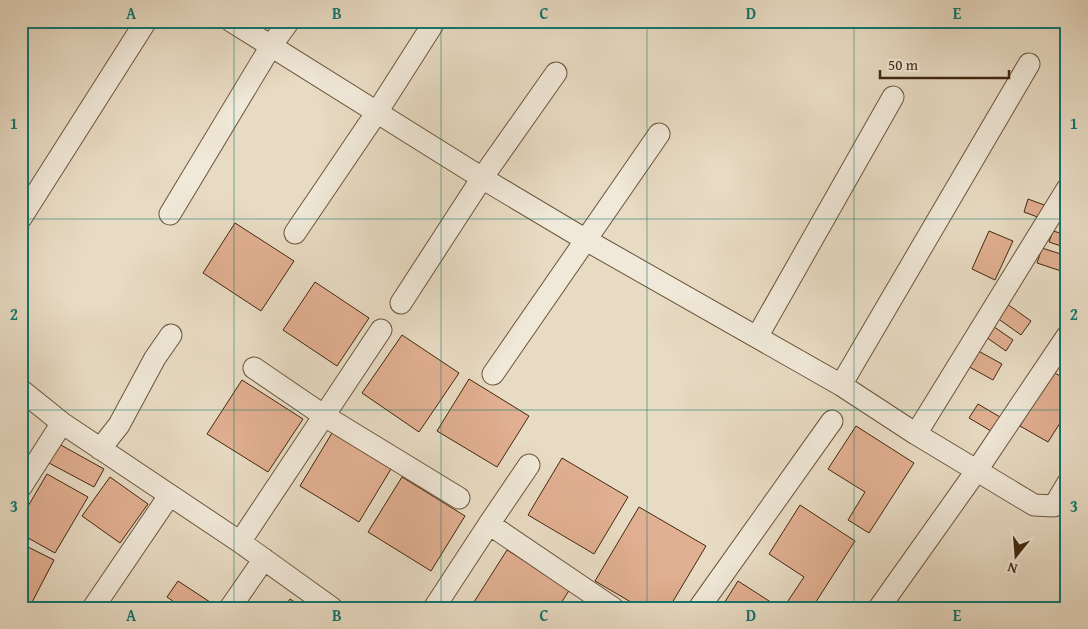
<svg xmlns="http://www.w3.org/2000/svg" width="1088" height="629" font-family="'Gentium Book Plus',serif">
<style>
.building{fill:#e1af91;stroke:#42280e}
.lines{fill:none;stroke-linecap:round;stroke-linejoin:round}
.minor-casing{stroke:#6c553b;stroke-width:23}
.minor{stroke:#f0e8d8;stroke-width:21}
.grid{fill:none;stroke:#0f766e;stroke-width:1;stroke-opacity:0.55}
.neatline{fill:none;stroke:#0f766e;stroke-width:2}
.grid-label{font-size:16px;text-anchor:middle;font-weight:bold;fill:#0f766e}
</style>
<rect width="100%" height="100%" fill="#e8dbc3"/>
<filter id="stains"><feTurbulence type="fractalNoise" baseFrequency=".004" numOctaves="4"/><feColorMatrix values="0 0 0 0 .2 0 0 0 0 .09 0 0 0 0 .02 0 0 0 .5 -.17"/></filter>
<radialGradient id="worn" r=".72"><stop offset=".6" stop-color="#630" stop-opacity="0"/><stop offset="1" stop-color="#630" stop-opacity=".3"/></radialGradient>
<path class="building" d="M1028 199 1047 206 1043 219 1024 212Z
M235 223 294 261 261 311 203 273Z
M989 231 1013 241 995 280 972 269Z
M1053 231 1067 235V248L1049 242Z
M1042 248 1067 256V262L1064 272 1037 263Z
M315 282 369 318 337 366 283 330Z
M1003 301 1031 321 1021 335 993 315Z
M990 324 1013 340 1006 351 983 335Z
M402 335 459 373 419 432 362 393Z
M973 348 1002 364 993 380 964 364Z
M1053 372 1067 380V412L1048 442 1020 426Z
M469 379 529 416 497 467 437 431Z
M242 380 303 419 268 472 207 434Z
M978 404 1000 417 991 431 969 418Z
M856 426 914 463 869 533 848 520 865 492 828 469Z
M332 433 391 469 359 522 300 486Z
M59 444 104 469 94 487 49 463Z
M562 458 628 497 594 554 528 515Z
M47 474 88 497 55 553 21 534V518Z
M110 477 148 504 120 543 82 516Z
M402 477 465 516 431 571 368 532Z
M800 505 855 541 812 608H799L788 601 804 577 769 554Z
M639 507 706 546 669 608H641L595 581Z
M28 547 54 560 29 608H27L21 605V560Z
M507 550 570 589 558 608H482L474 602Z
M178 581 213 604 210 608H183L167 597Z
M738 581 780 608H721Z
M290 599 304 608H284Z
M584 601 594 608H580Z"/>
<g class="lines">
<g class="minor-casing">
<path id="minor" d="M231 21 482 178 586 240 841 385 916 434 1034 505 1054 506 1067 484
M170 214 271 46 289 21
M21 218 146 21
M295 233 377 112 435 21
M401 303 482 178 556 73
M757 337 893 97
M254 368 323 415 459 498
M493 374 659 134
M841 385 1029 64
M21 390 62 423 240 542 332 608
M916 434 1067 189
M100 449 119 425 155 358 171 335
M21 487 62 423
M489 524 529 465
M240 542 381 330
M93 608 169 496
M230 608 264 559
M434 608 489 524 613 608
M699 608 832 421
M879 608 977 470 1067 336"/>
</g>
<use href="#minor" class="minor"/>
</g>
<path class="grid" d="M234 21V608M441 21V608M647 21V608M854 21V608M21 219H1067M21 410H1067"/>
<rect width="1088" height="629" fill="none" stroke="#e8dbc3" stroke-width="55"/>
<g transform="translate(1016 556) rotate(197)" stroke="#f0e8d8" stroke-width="4" paint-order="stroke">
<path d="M0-4L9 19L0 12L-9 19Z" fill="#42280e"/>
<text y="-8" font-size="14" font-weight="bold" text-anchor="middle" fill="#42280e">N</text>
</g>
<path d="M880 70v8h129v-8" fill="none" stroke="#42280e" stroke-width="2.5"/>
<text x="888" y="70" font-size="15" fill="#42280e" stroke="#f0e8d8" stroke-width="4" paint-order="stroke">50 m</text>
<rect x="28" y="28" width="1032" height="574" class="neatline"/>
<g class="grid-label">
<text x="131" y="19">A</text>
<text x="337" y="19">B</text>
<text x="544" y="19">C</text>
<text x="751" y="19">D</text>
<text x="957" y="19">E</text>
<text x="14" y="129">1</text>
<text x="1074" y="129">1</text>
<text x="14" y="320">2</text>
<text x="1074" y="320">2</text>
<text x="14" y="512">3</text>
<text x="1074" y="512">3</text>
<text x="131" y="621">A</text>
<text x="337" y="621">B</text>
<text x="544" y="621">C</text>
<text x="751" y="621">D</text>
<text x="957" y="621">E</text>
</g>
<rect width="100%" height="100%" filter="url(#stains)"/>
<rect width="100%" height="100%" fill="url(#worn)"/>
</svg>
